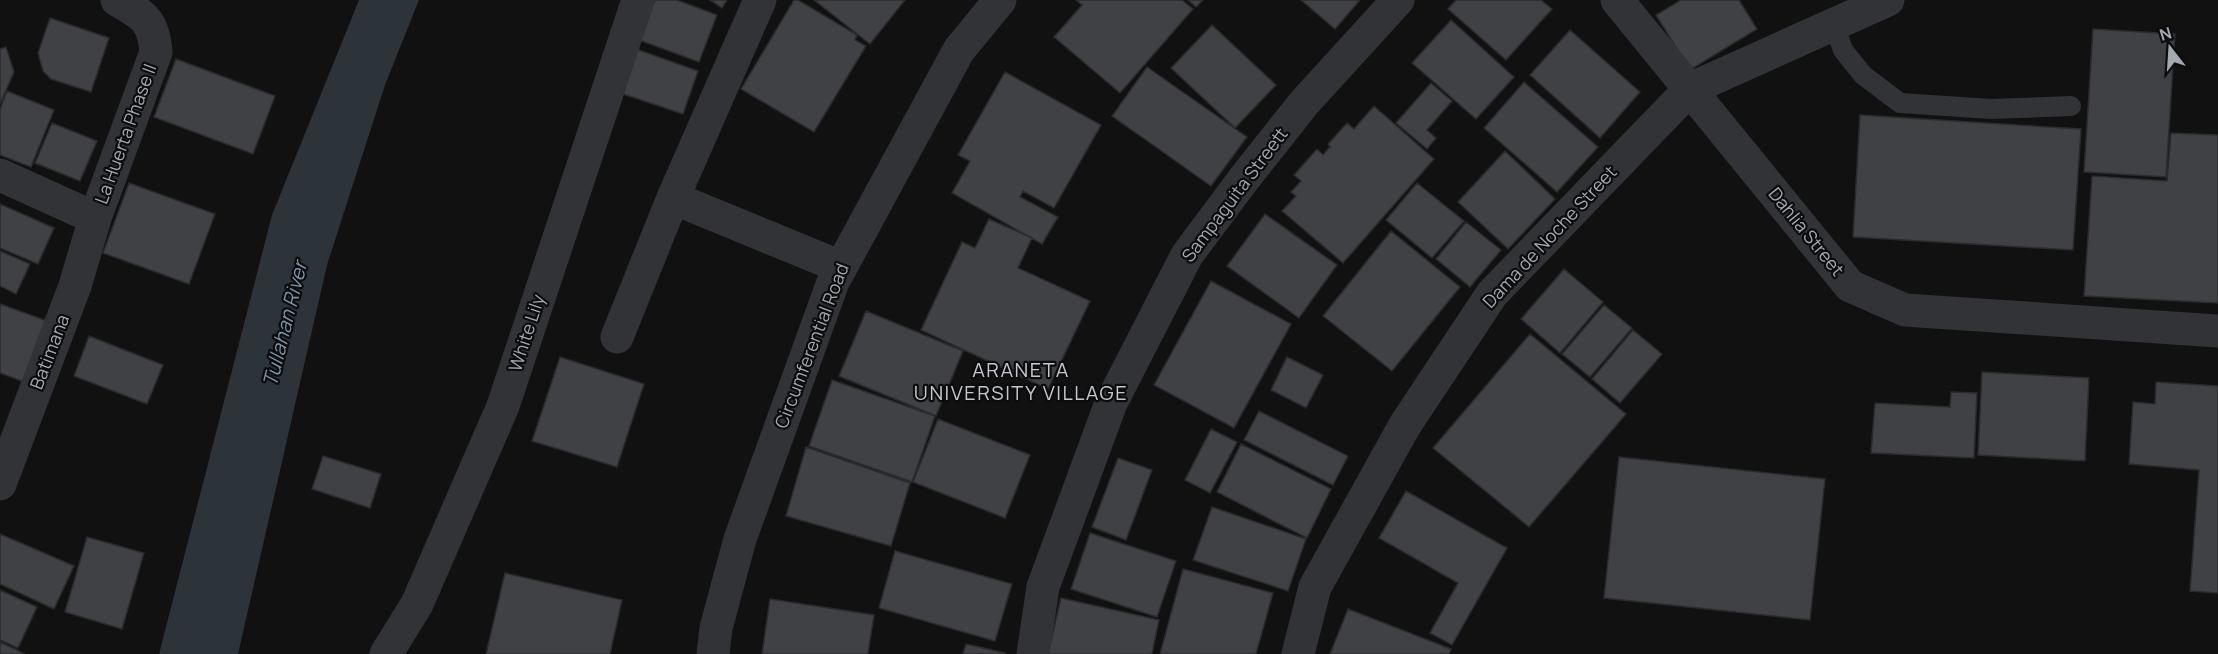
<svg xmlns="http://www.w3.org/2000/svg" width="2218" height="654" font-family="Manrope,sans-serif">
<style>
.water{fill:#2c3339}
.building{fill:#404145;stroke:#2b2b2e;stroke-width:1.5}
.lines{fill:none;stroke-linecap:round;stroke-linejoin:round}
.service{stroke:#323337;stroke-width:20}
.minor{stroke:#323337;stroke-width:33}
.labels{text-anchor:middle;stroke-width:4.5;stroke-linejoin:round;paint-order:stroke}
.street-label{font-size:18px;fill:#a4a8b2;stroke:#0c0c0d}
.water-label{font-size:20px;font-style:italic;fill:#7d95aa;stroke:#0c0c0d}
.neighbourhood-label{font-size:20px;letter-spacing:1.5px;fill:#c4c7ce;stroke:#0c0c0d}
</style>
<rect width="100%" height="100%" fill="#111112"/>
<path class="water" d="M359 0H419L385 85 327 265 238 654H159L272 215Z"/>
<path class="building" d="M655 0H677L717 15 699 62 639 40Z
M710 0H727L722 8Z
M794 0H798L857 35 855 40 866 46 814 132 741 89Z
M814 0H905L870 44Z
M1076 0H1182L1193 9 1120 93 1054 37 1082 5Z
M1188 0H1203L1196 7Z
M1301 0H1360L1335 29Z
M1456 0H1541L1552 9 1506 60 1448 9Z
M1681 0H1739L1757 29 1690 70 1656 15Z
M50 18 109 38 91 92 51 79 43 71 38 53Z
M1451 20 1514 77 1476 119 1412 63Z
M1212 25 1276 85 1235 128 1171 68Z
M2093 29 2175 34 2166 177 2084 172Z
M1570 30 1640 92 1600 138 1530 75Z
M6 47 14 72 0 104V49Z
M633 48 698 71 683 114 617 92Z
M176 59 275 96 253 154 154 117Z
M1147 67 1247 137 1211 186 1112 116Z
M1005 72 1101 125 1054 208 1023 191 1020 197 1058 217 1042 244 952 193 970 161 958 155Z
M1524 82 1598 147 1557 192 1484 128Z
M1431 83 1452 101 1427 130 1436 138 1427 149 1396 123Z
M7 91 54 110 31 167 0 155V109Z
M1374 106 1434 159 1343 263 1282 211 1296 196 1291 192 1301 181 1294 175 1317 149 1323 155 1330 147 1328 144 1347 123 1354 129Z
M1860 115 2081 129 2073 250 1853 237Z
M52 123 97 141 80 181 35 163Z
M2171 133 2218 135V303L2084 296 2092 176 2167 181Z
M1505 151 1555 199 1508 249 1458 202Z
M129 183 215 214 189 284 103 253Z
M1417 183 1464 221 1432 258 1386 220Z
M0 204 54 228 38 264 0 248Z
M1265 214 1337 265 1299 318 1227 266Z
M989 219 1032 238 1018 268 1090 301 1048 389 921 330 962 242 975 248Z
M1466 222 1501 250 1470 287 1436 259Z
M1391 231 1460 287 1392 371 1323 316Z
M0 251 30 264 16 294 0 286Z
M1564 269 1603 302 1560 353 1521 319Z
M1211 281 1291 324 1234 428 1154 385Z
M0 304 50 322 27 383 0 373Z
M1604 305 1632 328 1590 377 1562 354Z
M866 311 963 351 936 416 839 376Z
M1633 330 1662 354 1620 403 1592 379Z
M1530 334 1626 414 1529 527 1433 448Z
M89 336 163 365 147 404 74 376Z
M560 357 644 384 617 467 532 441Z
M1287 357 1323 375 1306 408 1271 390Z
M1982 372 2089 378 2085 461 1978 455Z
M832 380 935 416 912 482 809 446Z
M2156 382 2218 386V593L2190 591 2199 470 2129 464 2133 402 2155 404Z
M1951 392 1977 393 1974 458 1871 453 1875 403 1950 407Z
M1259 411 1348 456 1333 485 1244 440Z
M938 419 1030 455 1005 518 913 482Z
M1211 429 1237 442 1210 493 1185 480Z
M1241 444 1331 489 1307 538 1217 492Z
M806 447 910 483 891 546 786 516Z
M323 456 381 474 370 508 312 489Z
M1619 457 1825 479 1810 620 1604 598Z
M1118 458 1152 470 1126 540 1092 527Z
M1406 491 1507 548 1452 645 1430 633 1458 583 1379 538Z
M1212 507 1306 539 1288 591 1193 560Z
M1090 533 1176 561 1157 617 1071 589Z
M0 534 74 566 54 609 0 584Z
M87 537 144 553 122 629 65 612Z
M895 551 1012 584 995 641 879 608Z
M1183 569 1273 593 1256 654H1160Z
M505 573 622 600 610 654H486Z
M0 590 37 607 18 648 0 640Z
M1061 598 1159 620 1152 654H1048Z
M770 599 874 615 868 654H762Z
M1348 609 1451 649 1449 654H1330Z
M0 642 25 654H0Z
M966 644 1005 653 1004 654H963Z"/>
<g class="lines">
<path class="service" d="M1834 25 1843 50 1863 75 1900 103 1991 109 2071 106"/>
<path class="minor" d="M760 0 673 198 841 267
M1617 0 1850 286 1905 310 2218 331
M0 175 95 218
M617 337 673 198
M0 484 75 286 95 218 156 52C153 19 144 16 117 0
M386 654 417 604 503 406 638 0
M713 654 716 628 740 539 833 282 959 50 1000 0
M1033 654 1043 587 1111 403 1187 255 1243 180 1304 103 1398 0
M1298 654 1315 587 1405 425 1492 294 1690 89 1888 0"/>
</g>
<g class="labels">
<g class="street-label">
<text transform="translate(126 134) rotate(-70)" y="6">La Huerta Phase II</text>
<text transform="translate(1235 195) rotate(-53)" y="6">Sampaguita Streett</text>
<text transform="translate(1806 232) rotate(51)" y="6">Dahlia Street</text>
<text transform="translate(1550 237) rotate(-47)" y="6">Dama de Noche Street</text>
<text transform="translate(527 333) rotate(-72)" y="6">White Lily</text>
<text transform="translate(812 346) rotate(-69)" y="6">Circumferential Road</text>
<text transform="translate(50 352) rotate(-69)" y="6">Batimana</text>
</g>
<g class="water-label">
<text transform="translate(285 324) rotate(-76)" y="7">Tullahan River</text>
</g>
<g class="neighbourhood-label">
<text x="1021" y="377">ARANETA<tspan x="1021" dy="23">UNIVERSITY VILLAGE</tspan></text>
</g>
</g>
<g transform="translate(2170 48) rotate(343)" stroke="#0c0c0d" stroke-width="4.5" paint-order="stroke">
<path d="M0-4.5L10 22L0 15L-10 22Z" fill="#a4a8b2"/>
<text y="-9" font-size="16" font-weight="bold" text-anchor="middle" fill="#a4a8b2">N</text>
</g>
</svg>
